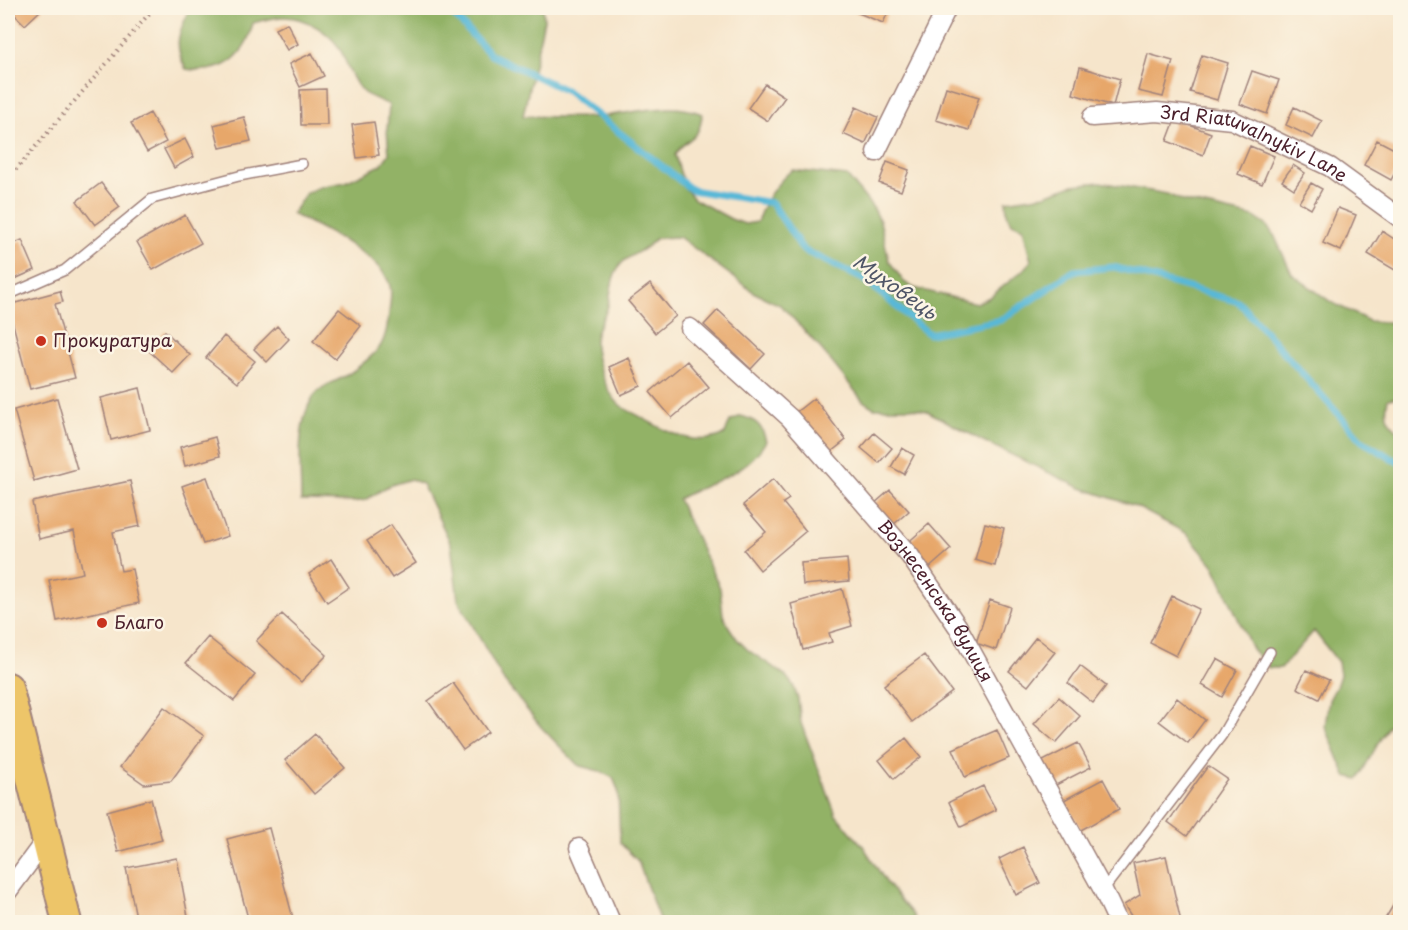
<svg xmlns="http://www.w3.org/2000/svg" width="1408" height="930" font-family="'Playpen Sans',sans-serif">
<style>
.forest{fill:#92b266;stroke:#6e6848;stroke-width:1.5}
.lines{fill:none;stroke-linecap:round;stroke-linejoin:round}
.stream{stroke:#58b8d7;stroke-width:7}
.building{fill:#e7a76a}
.lane-casing{stroke:#a0827b;stroke-width:12}
.street-casing{stroke:#a0827b;stroke-width:21}
.primary-casing{stroke:#a0827b;stroke-width:32}
.path{stroke:#a0827b;stroke-width:4;stroke-dasharray:1.5 4.5;stroke-linecap:butt}
.lane{stroke:#fff;stroke-width:9}
.street{stroke:#fff;stroke-width:18}
.primary{stroke:#edc569;stroke-width:28}
.poi-dot{fill:#c8321e;stroke:#fcf5e5;stroke-width:2}
.labels{text-anchor:middle;stroke-width:5;stroke-linejoin:round;paint-order:stroke}
.street-label{font-size:18px;fill:#4a1f2b;stroke:#fcf5e5}
.poi-label{font-size:18px;fill:#4a1f2b;stroke:#fcf5e5;text-anchor:start}
.water-label{font-size:20px;font-style:italic;fill:#4f5567;stroke:#fcf5e5}
</style>
<rect width="100%" height="100%" fill="#fcf5e5"/>
<filter id="ink" filterUnits="userSpaceOnUse"><feTurbulence type="fractalNoise" baseFrequency=".0167" numOctaves="2"/><feDisplacementMap in="SourceGraphic" scale="12" xChannelSelector="R" yChannelSelector="G"/><feConvolveMatrix kernelMatrix="1 2 1 2 8 2 1 2 1" color-interpolation-filters="sRGB"/></filter>
<filter id="wash" filterUnits="userSpaceOnUse"><feTurbulence type="fractalNoise" baseFrequency=".008" numOctaves="4" result="noise"/><feDisplacementMap in="SourceGraphic" scale="24" xChannelSelector="R" yChannelSelector="G"/><feGaussianBlur stdDeviation="1.35" result="paint"/><feColorMatrix in="noise" values="0 0 0 0 0 0 0 0 0 0 0 0 0 0 0 0 0 1.4 0 .05"/><feComposite in="paint" operator="in"/></filter>
<g filter="url(#wash)">
<rect width="100%" height="100%" fill="#f6e5cb"/>
<path class="forest" d="M191 8H543L544 20 523 116C546 116 570 118 593 117 628 115 669 100 702 114 700 143 686 135 675 155L685 188 694 199 731 219 745 224 757 222C764 201 775 184 792 170L847 176 874 209 880 221 889 261 904 282 914 288 976 303 990 297 1022 271 1031 261 1023 228 1012 223 1007 213 1006 201 1045 195 1073 185 1100 182 1167 194 1183 201 1254 217 1266 225 1274 235 1292 274 1331 302 1369 321 1400 323V397L1388 399C1384 415 1387 422 1400 432V720L1388 726 1358 779 1346 776 1325 726 1329 700 1336 687 1340 675 1338 662 1314 631 1281 668H1269L1252 649 1214 566 1186 533 1135 506 1081 488 985 442 927 411 912 408H874L863 401 822 350 788 313 780 305 755 293 679 237 656 238C646 251 634 252 623 262 610 274 612 293 607 309 604 317 598 325 596 334 591 353 606 393 620 405 627 411 637 414 644 419 670 433 696 448 725 434L730 421 741 416C756 420 762 425 766 441 746 476 710 481 678 499L720 588 723 615 729 627 737 639 748 650 785 675 793 685 798 699 801 723 836 815 863 846 888 885 913 915 916 922H660L638 861 620 843 618 790 613 778 602 772 578 765 541 727 504 681 458 600 451 544 422 484 411 479 388 486 366 500 353 502 301 501C301 468 295 426 313 397 321 385 336 382 347 375 355 370 373 356 379 348 385 340 388 323 389 313 390 304 392 295 390 286 382 255 319 228 292 214L306 193 319 187 346 182 381 165 389 154 387 130 389 105C382 101 368 96 364 93 353 83 348 66 342 53 333 34 306 17 285 17 275 16 263 21 253 23 245 58 223 75 186 69 172 45 179 30 191 8Z"/>
<g class="lines">
<path class="stream" d="M447 8 491 55 567 91 692 190 772 203 803 250 865 280 929 334 1001 320 1074 271 1114 267 1239 302 1362 441 1400 463"/>
</g>
<g id="blocks">
<path class="building" d="M8 8H43L25 25Z
M846 8H890L883 23Z
M287 23 298 44 287 50 275 29Z
M312 53 324 76 300 87 289 64Z
M1148 54 1173 61 1163 97 1138 91Z
M1202 55 1228 63 1217 100 1190 92Z
M1080 67 1120 79 1113 106 1073 94Z
M1252 71 1279 80 1267 114 1240 104Z
M765 84 785 97 768 121 748 108Z
M946 87 979 97 969 130 936 120Z
M326 89 327 125H301L300 90Z
M856 107 878 117 865 144 843 134Z
M1294 107 1322 121 1313 138 1286 125Z
M150 113 166 142 147 152 131 123Z
M244 117 251 141 220 148 214 125Z
M1175 120 1211 133 1203 155 1167 141Z
M374 122 379 155 357 158 352 125Z
M185 139 194 157 174 168 164 149Z
M1377 140 1400 152V163L1391 180 1364 165Z
M1250 146 1274 156 1262 184 1238 174Z
M887 162 909 170 901 191 879 183Z
M1293 165 1305 173 1294 189 1282 181Z
M101 183 120 207 95 225 77 201Z
M1311 183 1322 189 1311 209 1299 202Z
M1338 208 1356 215 1341 251 1323 243Z
M185 215 201 243 153 270 137 242Z
M1382 231 1400 243V273L1368 254Z
M22 240 35 270 8 282V246Z
M650 284 676 316 655 333 628 301Z
M60 291 63 302 55 304 75 378 30 389 8 305Z
M339 309 361 326 335 359 313 341Z
M718 310 765 354 751 369 704 325Z
M277 326 289 339 267 362 254 349Z
M165 331 190 355 173 373 148 350Z
M224 336 255 361 237 383 206 358Z
M629 358 641 386 621 395 609 367Z
M687 361 709 387 672 418 650 392Z
M140 388 150 430 111 440 101 398Z
M57 398 77 469 34 481 14 410Z
M814 398 846 440 827 455 795 413Z
M874 433 892 448 879 463 861 448Z
M215 437 220 456 185 466 180 447Z
M902 448 914 455 904 474 891 467Z
M207 477 228 536 203 544 182 486Z
M773 479 789 499 783 503 806 531 760 570 744 550 766 532 743 505Z
M130 481 140 526 113 532 121 571 132 569 139 603 57 621 49 580 83 573 74 531 39 539 32 502Z
M890 490 909 511 893 525 874 504Z
M985 523 1004 528 995 566 975 560Z
M929 524 951 549 927 570 905 545Z
M391 525 416 563 392 578 367 541Z
M331 559 349 587 327 602 309 574Z
M847 559 849 581 803 585 801 563Z
M842 589 852 626 829 633 832 642 803 650 791 604Z
M1172 596 1199 609 1176 656 1150 643Z
M990 600 1010 607 996 650 976 643Z
M282 614 327 655 301 682 256 641Z
M208 637 255 675 234 701 186 663Z
M1036 637 1055 652 1028 686 1009 671Z
M924 655 952 692 912 722 884 685Z
M1217 659 1237 670 1222 697 1202 685Z
M1080 666 1106 686 1093 703 1068 683Z
M1306 670 1329 680 1319 699 1297 688Z
M453 683 488 732 463 750 428 701Z
M1059 697 1080 716 1056 743 1034 724Z
M1177 698 1205 720 1188 743 1159 721Z
M164 707 204 736 171 781 144 784 120 767Z
M997 730 1009 758 965 777 953 749Z
M315 734 345 768 314 794 285 760Z
M906 738 921 757 894 779 879 760Z
M1078 743 1091 767 1054 786 1041 762Z
M1208 766 1227 779 1187 836 1168 822Z
M1103 779 1119 809 1081 830 1064 800Z
M983 786 996 810 961 827 949 802Z
M151 799 162 840 118 852 107 811Z
M269 828 294 922H249L227 839Z
M1023 847 1040 883 1016 895 999 859Z
M1166 856 1181 922H1135L1124 905 1140 895 1133 863Z
M177 858 189 922H137L126 868Z
M1400 894V922H1391L1385 919Z"/>
</g>
</g>
<g filter="url(#ink)">
<use href="#blocks" fill-opacity="0" stroke="#a0827b" stroke-width="1.5"/>
<g class="lines">
<g class="lane-casing">
<path id="lane" d="M8 295 65 270 152 199 239 176 302 164
M1103 890 1222 735 1270 652"/>
</g>
<g class="street-casing">
<g id="street">
<path id="s1" d="M1092 117 1157 112 1232 120 1330 167 1400 218"/>
<path d="M876 152 947 8"/>
<path id="s2" d="M690 328 790 418 910 556 958 627 1103 890 1118 922"/>
<path d="M579 848 611 922"/>
<path d="M8 891 47 838"/>
</g>
</g>
<g class="primary-casing">
<path id="primary" d="M8 687 67 922"/>
</g>
<path class="path" d="M8 179 154 8"/>
<use href="#lane" class="lane"/>
<use href="#street" class="street"/>
<use href="#primary" class="primary"/>
</g>
</g>
<g class="poi-dot">
<circle cx="41" cy="341" r="6"/>
<circle cx="102" cy="623" r="6"/>
</g>
<g class="labels">
<g class="street-label">
<text dy="6" stroke="none"><textPath href="#s1" startOffset="168">3rd Riatuvalnykiv Lane</textPath></text>
<text dy="6" stroke="none"><textPath href="#s2" startOffset="369">Вознесенська вулиця</textPath></text>
</g>
<g class="poi-label">
<text x="53" y="347">Прокуратура</text>
<text x="114" y="629">Благо</text>
</g>
<g class="water-label">
<text transform="translate(895 287) rotate(35)" y="7">Муховець</text>
</g>
</g>
<rect width="1408" height="930" fill="none" stroke="#fcf5e5" stroke-width="30"/>
</svg>
